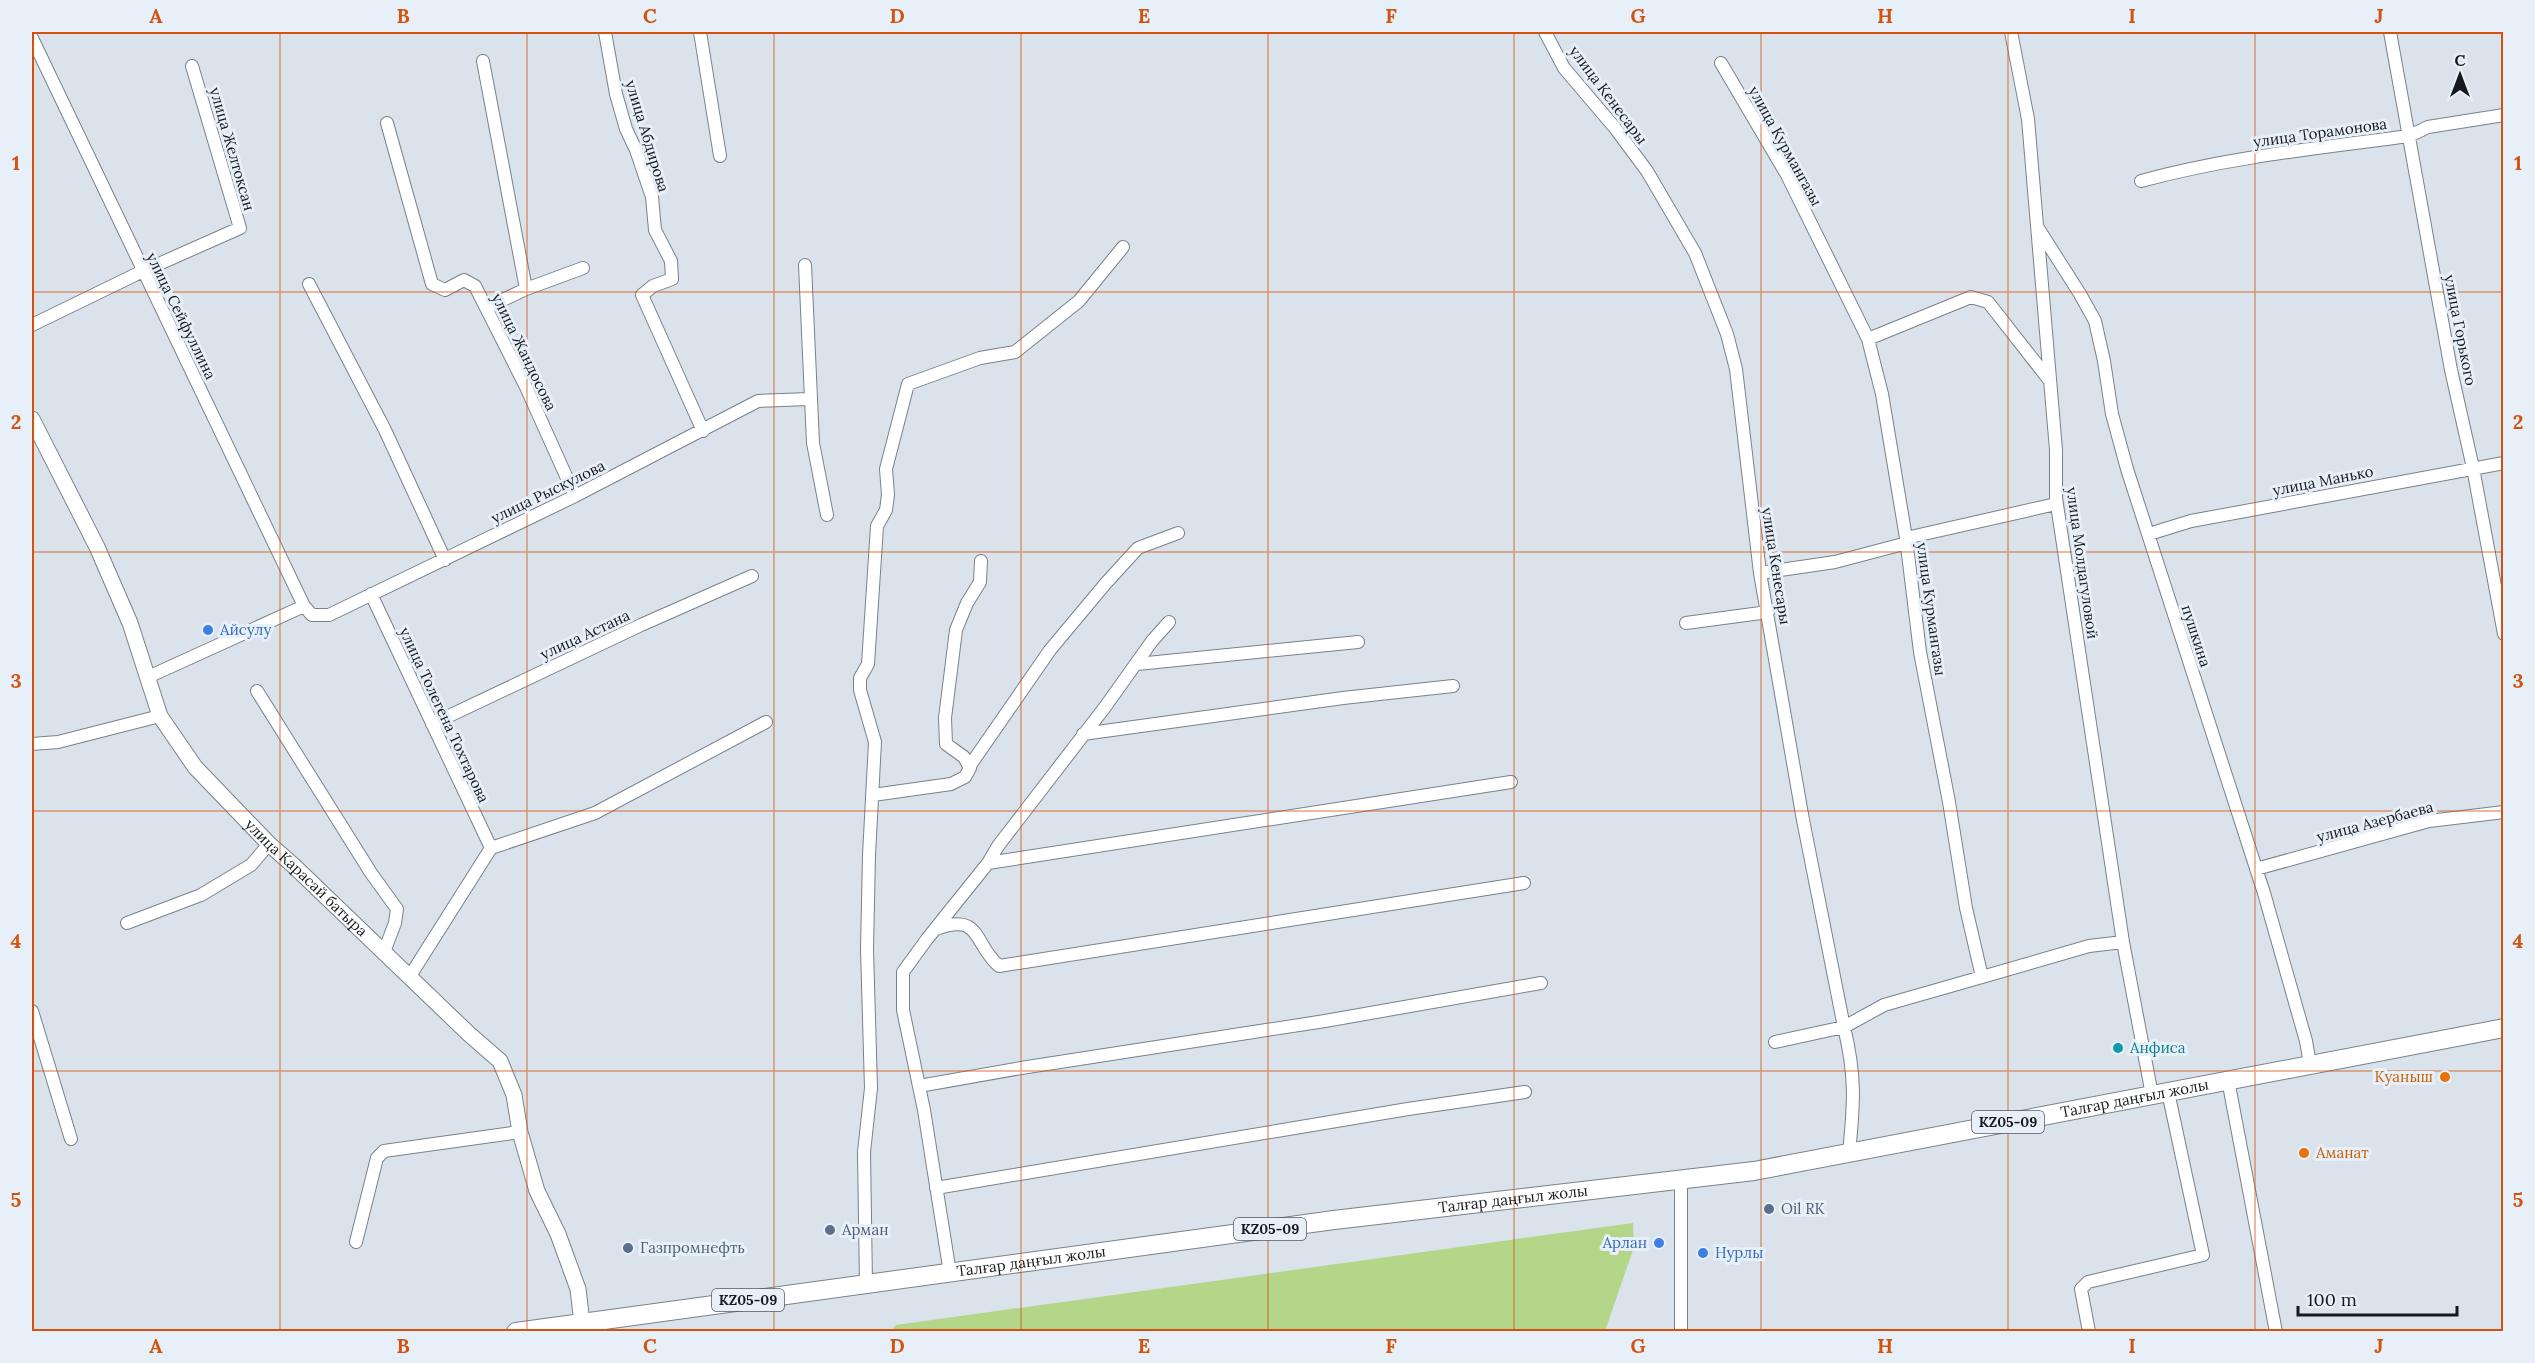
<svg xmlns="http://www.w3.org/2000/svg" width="2535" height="1363" font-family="Lora,serif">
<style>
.green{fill:#b4d688}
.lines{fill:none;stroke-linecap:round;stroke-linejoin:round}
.minor-casing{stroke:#7a818a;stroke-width:14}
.tertiary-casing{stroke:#7a818a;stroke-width:17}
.primary-casing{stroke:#7a818a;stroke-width:20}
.minor{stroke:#fff;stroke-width:12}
.tertiary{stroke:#fff;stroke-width:15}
.primary{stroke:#fff;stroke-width:18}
.grid{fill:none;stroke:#d3530e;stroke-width:1.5;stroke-opacity:0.55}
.shop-dot{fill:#3f7fe0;stroke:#e7eff9;stroke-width:2}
.culture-dot{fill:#0f9aa8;stroke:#e7eff9;stroke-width:2}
.food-dot{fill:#e8710a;stroke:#e7eff9;stroke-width:2}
.service-dot{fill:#5c6f8a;stroke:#e7eff9;stroke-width:2}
.labels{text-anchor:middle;stroke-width:6;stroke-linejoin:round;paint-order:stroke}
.shield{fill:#e7eff9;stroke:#555a5f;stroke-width:1.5}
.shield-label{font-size:14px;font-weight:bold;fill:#171a1d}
.street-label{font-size:15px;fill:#171a1d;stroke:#e7eff9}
.shop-label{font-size:15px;fill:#366cbe;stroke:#e7eff9;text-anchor:start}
.culture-label{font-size:15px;fill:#0d838f;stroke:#e7eff9;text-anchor:start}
.food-label{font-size:15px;fill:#c56008;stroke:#e7eff9;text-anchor:end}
.service-label{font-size:15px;fill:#4e5e75;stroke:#e7eff9;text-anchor:start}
.neatline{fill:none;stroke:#d3530e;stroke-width:2}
.grid-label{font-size:20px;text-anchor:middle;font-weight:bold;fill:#d3530e}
</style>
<rect width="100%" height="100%" fill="#dae2eb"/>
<path class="green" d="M1633 1223 1634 1247 1605 1331H891L896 1325Z"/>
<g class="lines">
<g class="minor-casing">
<path id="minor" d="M605 32 616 94 626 129 636 150 652 197 655 230 671 261 672 279 653 286 642 295 703 431
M700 32 720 156
M1545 32 1564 68 1615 128 1647 171 1695 253 1727 334 1736 369 1760 573 1803 820 1844 1027C1856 1076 1854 1104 1849 1153
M2011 32 2028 119 2056 450V498L2123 942 2152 1095
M2390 32 2451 370 2473 468 2504 634
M32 38 304 606 312 615H329L575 496 758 401 809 399
M483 61 526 289 486 308
M1721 63 1787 175 1868 339 1882 394 1906 538 1920 652 1949 802 1966 908 1982 977 1884 1005 1844 1027 1775 1042
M387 123 432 284 445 290 464 280 475 286 526 387 575 496
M2141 181C2229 157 2319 148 2409 136L2428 127 2504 115
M2038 228 2080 294 2095 321 2104 361 2112 414 2127 469 2264 893 2306 1041 2310 1064
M805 265 813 443 827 515
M309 284 385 430 445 560
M526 289 583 268
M32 325 143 271 240 228 192 66
M1868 339 1971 297 1988 302 2050 381
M2149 534 2191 521 2504 463
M1906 538 2056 504
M1760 573 1835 562 1907 543
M371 594 491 848 410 976
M1686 623 1768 612
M1137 664 1358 642
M148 677 304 606
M257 691 371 873 397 909 395 923 384 952
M432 724 641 625 752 576
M1083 734 1343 698 1453 686
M32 744 58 742 160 716
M969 767 1050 650 1106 583 1138 548 1178 533
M873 795 951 784 965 777 970 768 964 757 946 744 945 718 956 630 967 603 980 582 981 561
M491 848 595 813 766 722
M988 863 1511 782
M2256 869 2429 821 2504 812
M127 923 201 895 251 865 269 844
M936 929C982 912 973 944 999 966L1524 883
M1982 977 2089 946 2123 942
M32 1011 71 1139
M2228 1080 2276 1332
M919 1086 1021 1068 1325 1021 1541 983
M936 1188 1408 1109 1525 1092
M356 1242 377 1158 384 1151 520 1132
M950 1273 924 1110 903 1010V972L927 939 988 863 998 846 1105 707 1152 641 1169 622
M866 1284 864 1152 871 1088 867 949 869 855 875 742 860 690V678L868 664 877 526 886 510 888 495 886 469 908 384 980 358 1015 352 1079 301 1123 247
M1681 1332V1179
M2089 1332 2081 1289 2088 1282 2203 1255 2168 1092"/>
</g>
<g class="tertiary-casing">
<g id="tertiary">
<path id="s1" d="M32 419 97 547 130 623 160 716 195 767 269 844 294 866 469 1034 500 1061 514 1095 520 1132 537 1191 558 1234 578 1289 582 1323"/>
</g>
</g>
<g class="primary-casing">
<g id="primary">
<path id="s2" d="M516 1332 1334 1220 1754 1171 2504 1028"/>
</g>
</g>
<use href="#minor" class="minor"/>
<use href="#tertiary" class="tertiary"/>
<use href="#primary" class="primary"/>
</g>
<path class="grid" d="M280 32V1332M527 32V1332M774 32V1332M1021 32V1332M1268 32V1332M1514 32V1332M1761 32V1332M2008 32V1332M2255 32V1332M32 292H2504M32 552H2504M32 811H2504M32 1071H2504"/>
<g class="shop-dot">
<circle cx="208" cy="630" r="6"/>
<circle cx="1659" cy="1243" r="6"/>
<circle cx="1703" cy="1253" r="6"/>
</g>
<circle class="culture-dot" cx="2118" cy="1048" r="6"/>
<g class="food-dot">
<circle cx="2445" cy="1077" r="6"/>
<circle cx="2304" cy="1153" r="6"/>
</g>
<g class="service-dot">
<circle cx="1769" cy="1209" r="6"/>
<circle cx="830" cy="1230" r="6"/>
<circle cx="628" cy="1248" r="6"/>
</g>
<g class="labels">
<g class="shield">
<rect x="1972" y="1111" width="72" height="22" rx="4.5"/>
<rect x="1234" y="1218" width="72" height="22" rx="4.5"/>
<rect x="712" y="1289" width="72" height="22" rx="4.5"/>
</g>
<g class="shield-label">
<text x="2008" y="1127">KZ05-09</text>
<text x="1270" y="1234">KZ05-09</text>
<text x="748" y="1305">KZ05-09</text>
</g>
<g class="street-label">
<text transform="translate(1608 95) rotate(53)" y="5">улица Кенесары</text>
<text transform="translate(2320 133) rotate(-8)" y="5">улица Торамонова</text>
<text transform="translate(647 136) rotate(73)" y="5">улица Абдирова</text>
<text transform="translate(1785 146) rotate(61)" y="5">улица Курмангазы</text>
<text transform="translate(232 149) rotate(74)" y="5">улица Желтоксан</text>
<text transform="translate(181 316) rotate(64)" y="5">улица Сейфуллина</text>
<text transform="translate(2460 330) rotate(79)" y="5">улица Горького</text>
<text transform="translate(524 352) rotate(64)" y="5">улица Жандосова</text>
<text transform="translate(2323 481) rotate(-11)" y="5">улица Манько</text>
<text transform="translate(548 492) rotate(-26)" y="5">улица Рыскулова</text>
<text transform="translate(2082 563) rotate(82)" y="5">улица Молдагуловой</text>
<text transform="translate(1776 566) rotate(81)" y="5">улица Кенесары</text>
<text transform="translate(1931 609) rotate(82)" y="5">улица Курмангазы</text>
<text transform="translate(585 635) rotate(-25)" y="5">улица Астана</text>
<text transform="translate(2196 636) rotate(72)" y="5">пушкина</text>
<text transform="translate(444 715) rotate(65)" y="5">улица Толегена Тохтарова</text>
<text transform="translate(2375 822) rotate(-15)" y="5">улица Азербаева</text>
<text dy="5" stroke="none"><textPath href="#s1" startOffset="543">улица Карасай батыра</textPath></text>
<text dy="5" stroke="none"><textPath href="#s2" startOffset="1636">Талғар даңғыл жолы</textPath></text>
<text dy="5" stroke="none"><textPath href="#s2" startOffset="1006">Талғар даңғыл жолы</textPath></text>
<text dy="5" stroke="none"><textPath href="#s2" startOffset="520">Талғар даңғыл жолы</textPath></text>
</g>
<g class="shop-label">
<text x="220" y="635">Айсулу</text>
<text x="1647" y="1248" text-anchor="end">Арлан</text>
<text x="1715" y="1258">Нурлы</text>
</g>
<g class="culture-label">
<text x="2130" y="1053">Анфиса</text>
</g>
<g class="food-label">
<text x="2433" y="1082">Куаныш</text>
<text x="2316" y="1158" text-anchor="start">Аманат</text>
</g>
<g class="service-label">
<text x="1781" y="1214">Oil RK</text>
<text x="842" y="1235">Арман</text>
<text x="640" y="1253">Газпромнефть</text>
</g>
</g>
<rect width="2535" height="1363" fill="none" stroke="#e7eff9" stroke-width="66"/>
<g transform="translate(2460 75)" stroke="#e7eff9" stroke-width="4.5" paint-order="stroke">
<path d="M0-4.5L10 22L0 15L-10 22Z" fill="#171a1d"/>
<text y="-9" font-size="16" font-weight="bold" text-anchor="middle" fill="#171a1d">С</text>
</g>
<path d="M2298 1306v9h159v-9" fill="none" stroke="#171a1d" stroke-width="3"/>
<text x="2307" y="1306" font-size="18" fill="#171a1d" stroke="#e7eff9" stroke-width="4.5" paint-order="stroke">100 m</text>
<rect x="33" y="33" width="2469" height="1297" class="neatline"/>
<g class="grid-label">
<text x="156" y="23">A</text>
<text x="403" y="23">B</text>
<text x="650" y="23">C</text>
<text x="897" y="23">D</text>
<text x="1144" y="23">E</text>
<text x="1391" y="23">F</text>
<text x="1638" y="23">G</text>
<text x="1885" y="23">H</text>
<text x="2132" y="23">I</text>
<text x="2379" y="23">J</text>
<text x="16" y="170">1</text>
<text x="2518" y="170">1</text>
<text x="16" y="429">2</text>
<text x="2518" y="429">2</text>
<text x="16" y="688">3</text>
<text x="2518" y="688">3</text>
<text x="16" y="948">4</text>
<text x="2518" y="948">4</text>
<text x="16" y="1207">5</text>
<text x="2518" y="1207">5</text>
<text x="156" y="1353">A</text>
<text x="403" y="1353">B</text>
<text x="650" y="1353">C</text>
<text x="897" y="1353">D</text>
<text x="1144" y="1353">E</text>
<text x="1391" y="1353">F</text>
<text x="1638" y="1353">G</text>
<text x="1885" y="1353">H</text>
<text x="2132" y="1353">I</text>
<text x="2379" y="1353">J</text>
</g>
</svg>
